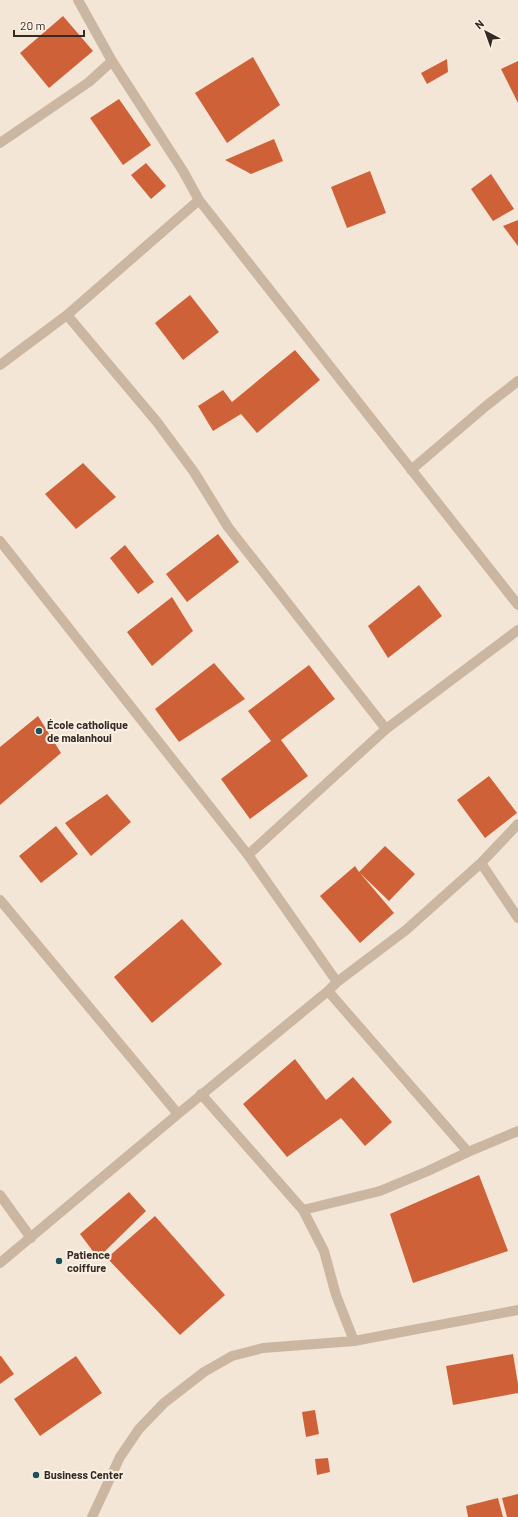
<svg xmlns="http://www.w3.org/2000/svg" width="518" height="1517" font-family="Barlow,sans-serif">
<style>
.building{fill:#cf6138}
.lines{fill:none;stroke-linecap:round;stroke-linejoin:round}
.street{stroke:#cbb6a2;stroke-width:10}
.poi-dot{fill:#185359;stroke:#faf0e3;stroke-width:1.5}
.labels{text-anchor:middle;stroke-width:4;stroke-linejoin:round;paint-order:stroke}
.poi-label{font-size:11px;font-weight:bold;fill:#352a25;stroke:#faf0e3;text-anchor:start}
</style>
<rect width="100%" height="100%" fill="#f3e6d6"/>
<path class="building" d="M63 16 93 51 49 88 20 53Z
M253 57 280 105 227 143 195 93Z
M447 59 448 72 427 84 421 73Z
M518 61V103L501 69Z
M119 99 151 145 123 165 90 118Z
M274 139 283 161 251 174 225 160Z
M146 163 166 186 151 199 131 175Z
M370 171 386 213 347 228 331 187Z
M491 174 514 209 493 221 471 189Z
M518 220V246L503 226Z
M190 295 219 332 183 360 155 323Z
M295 350 320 380 257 433 241 414 213 431 198 406 223 390 232 402Z
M83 463 116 497 76 529 45 494Z
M218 534 239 562 187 602 166 574Z
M125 545 154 582 138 594 110 558Z
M419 585 442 616 388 658 368 626Z
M172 597 193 631 152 666 127 632Z
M214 663 245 699 179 742 155 709Z
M309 665 335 699 281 740 308 776 250 819 221 779 271 741 248 711Z
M38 716 61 753 0 805V747Z
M489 776 517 813 485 838 457 800Z
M107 794 131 822 91 856 65 823Z
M56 826 78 854 41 883 19 856Z
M385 846 415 874 389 901 360 873 394 913 360 943 320 896 355 866 359 872Z
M182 919 222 964 152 1023 114 977Z
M295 1059 326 1100 353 1077 392 1122 365 1146 341 1118 287 1157 243 1104Z
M479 1175 508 1251 413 1283 390 1214Z
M129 1192 146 1211 98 1258 80 1234Z
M155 1216 225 1295 180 1335 107 1258Z
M513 1354 518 1384V1393L453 1405 446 1366Z
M0 1356H1L14 1374 0 1384Z
M76 1356 102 1393 40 1436 14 1399Z
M315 1410 319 1434 306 1437 302 1412Z
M328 1458 330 1472 317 1475 315 1459Z
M518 1494V1517H507L502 1498Z
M498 1498 503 1517H468L466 1506Z"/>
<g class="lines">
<path class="street" d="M78 0 112 61 183 171 199 200 518 605
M0 143 89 82 112 61
M67 315 157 422 194 472 228 527 386 729
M0 365 67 315 199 200
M411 470 486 406 518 381
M0 541 248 855 337 982
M248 855 386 729 518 630
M481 863 518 918
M0 900 178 1114
M328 991 468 1152 518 1131
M201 1094 303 1210 380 1191 428 1171 468 1152
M0 1195 31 1238
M303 1210 324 1251 336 1295 354 1341
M0 1263 178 1114 328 991 337 982 406 930 481 863 518 824
M92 1517 120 1457 139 1429 164 1403 204 1372 232 1356 263 1348 354 1341 518 1310"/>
</g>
<g class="poi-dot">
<circle cx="39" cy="731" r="4"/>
<circle cx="59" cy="1261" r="4"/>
<circle cx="36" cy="1475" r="4"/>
</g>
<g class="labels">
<g class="poi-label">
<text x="47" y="729">École catholique<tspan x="47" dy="13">de malanhoui</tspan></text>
<text x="67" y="1259">Patience<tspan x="67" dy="13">coiffure</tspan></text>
<text x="44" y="1479">Business Center</text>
</g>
</g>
<g transform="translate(486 32) rotate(319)" stroke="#faf0e3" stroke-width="3" paint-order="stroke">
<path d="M0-3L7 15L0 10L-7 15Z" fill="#352a25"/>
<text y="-6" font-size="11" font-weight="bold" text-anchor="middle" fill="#352a25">N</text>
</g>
<path d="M14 30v6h70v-6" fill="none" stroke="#352a25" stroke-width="2"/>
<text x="20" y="30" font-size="12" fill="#352a25" stroke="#faf0e3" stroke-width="3" paint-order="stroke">20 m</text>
</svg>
